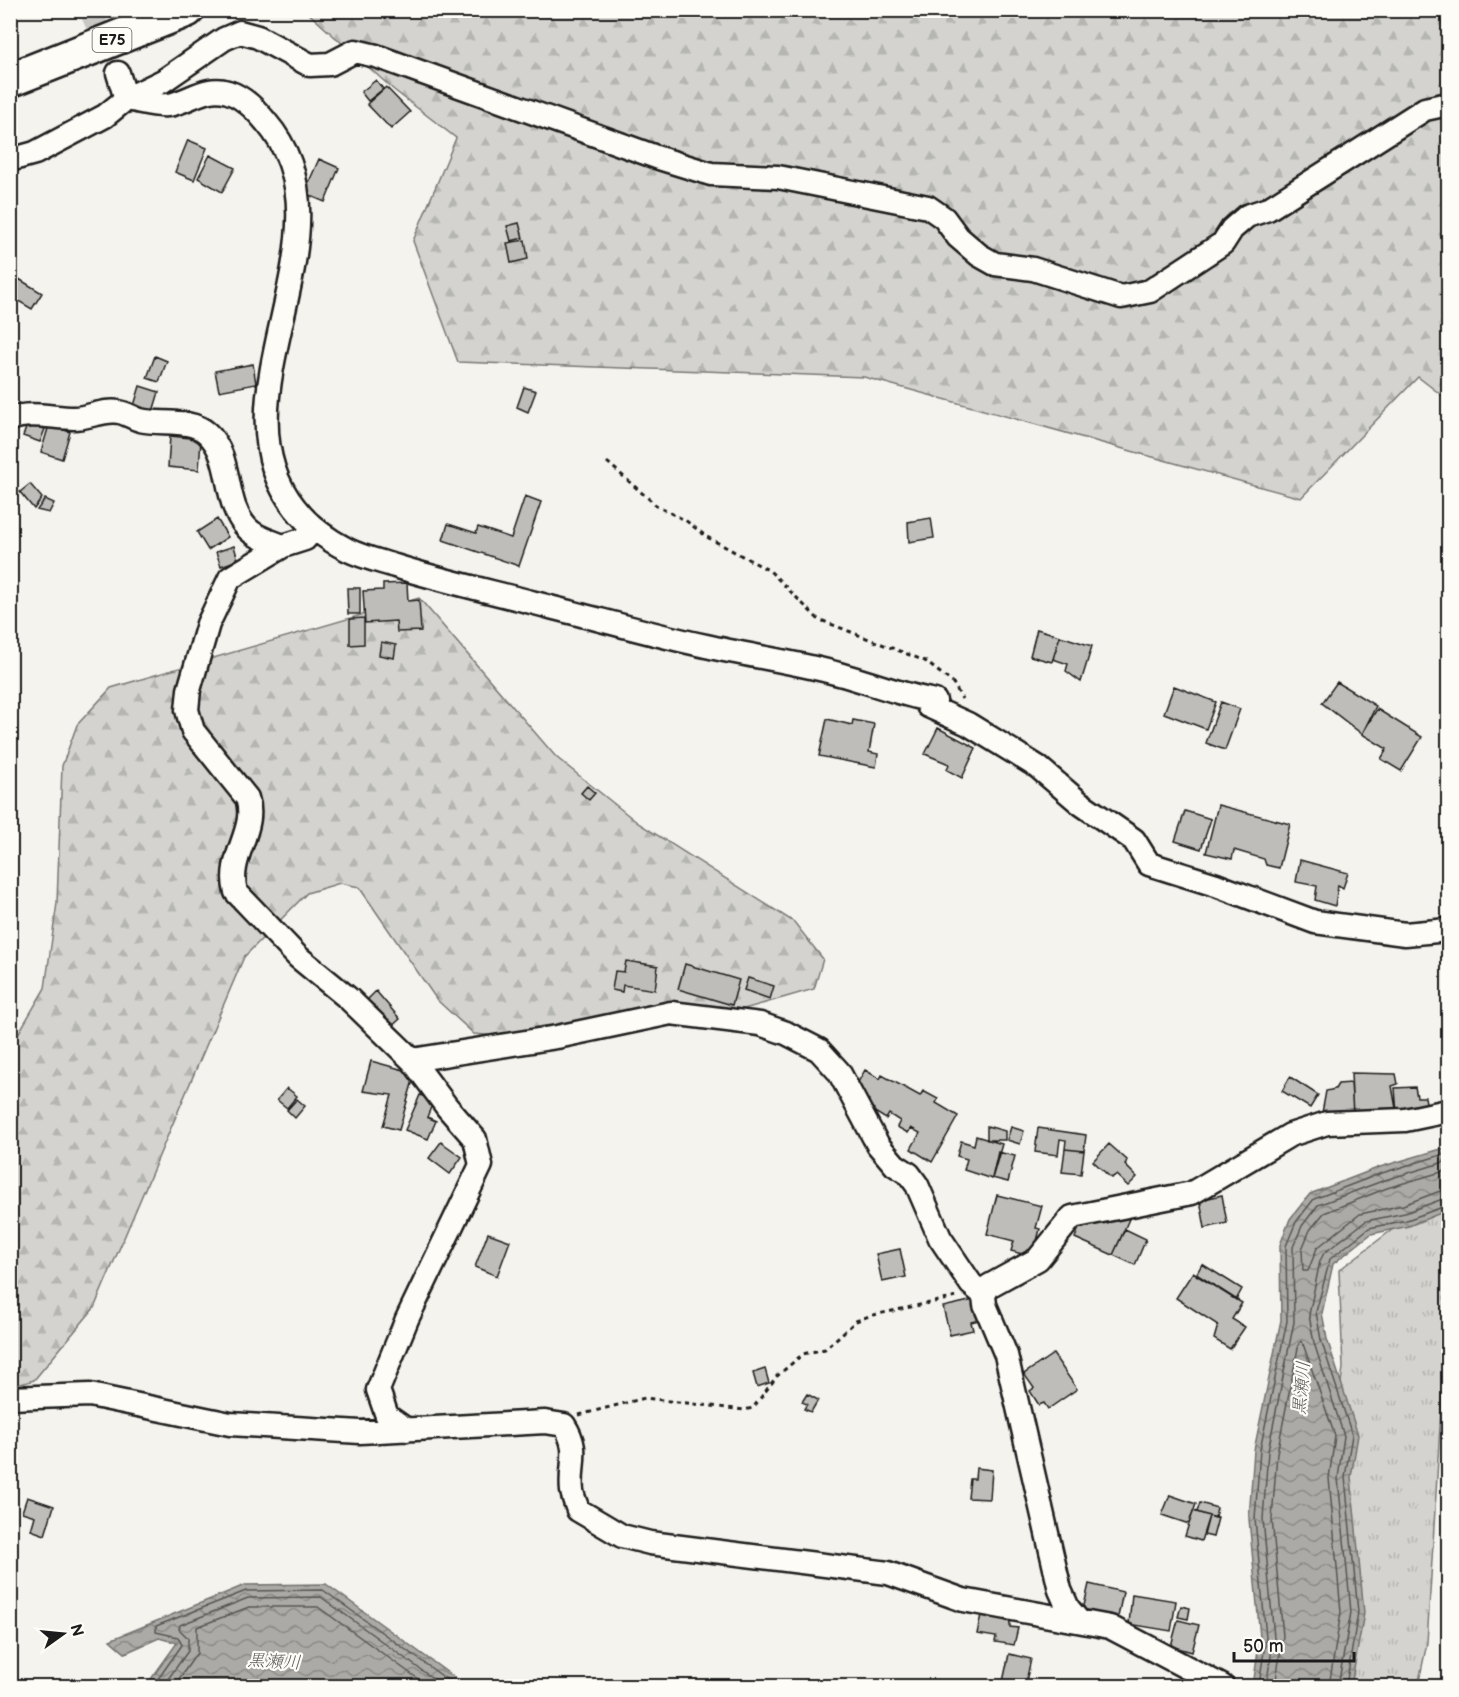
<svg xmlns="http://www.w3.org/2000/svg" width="1459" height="1697" font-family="'Balsamiq Sans','Klee One',sans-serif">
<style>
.grass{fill:url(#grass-tufts);stroke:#787876;stroke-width:1.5}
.forest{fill:url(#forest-firs);stroke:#787876;stroke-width:1.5}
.water{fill:url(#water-waves);stroke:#72716f;stroke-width:1.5}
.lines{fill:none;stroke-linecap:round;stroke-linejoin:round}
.shore{stroke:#555553;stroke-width:1.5}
.building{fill:#bebdba;stroke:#1c1c1c;stroke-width:1.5}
.minor-tunnel{stroke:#c9c8c4;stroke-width:22;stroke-dasharray:22 11;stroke-linecap:butt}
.minor-casing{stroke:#1c1c1c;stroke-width:27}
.highway-casing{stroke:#1c1c1c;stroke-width:38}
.path{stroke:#1c1c1c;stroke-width:3;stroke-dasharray:4.5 4.5;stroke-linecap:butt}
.minor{stroke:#fdfcf7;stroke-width:22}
.highway{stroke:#fdfcf7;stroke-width:33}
.labels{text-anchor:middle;stroke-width:4.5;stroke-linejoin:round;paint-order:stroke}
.shield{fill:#fdfcf7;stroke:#605f5e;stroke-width:1.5}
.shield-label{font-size:15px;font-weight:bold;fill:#1c1c1c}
.water-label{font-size:18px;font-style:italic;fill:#5c5c5a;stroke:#fdfcf7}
</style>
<defs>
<pattern id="grass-tufts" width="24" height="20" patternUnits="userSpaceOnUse" patternTransform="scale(1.5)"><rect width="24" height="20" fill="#d4d3cf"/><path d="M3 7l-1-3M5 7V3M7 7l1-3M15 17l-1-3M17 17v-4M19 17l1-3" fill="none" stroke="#b5b5b1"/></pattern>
<pattern id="forest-firs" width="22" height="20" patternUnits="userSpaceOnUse" patternTransform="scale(1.5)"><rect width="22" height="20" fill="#d4d3cf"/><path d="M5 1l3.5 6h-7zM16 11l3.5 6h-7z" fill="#b5b5b1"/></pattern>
<pattern id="water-waves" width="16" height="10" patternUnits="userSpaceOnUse" patternTransform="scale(1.5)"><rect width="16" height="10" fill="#abaaa6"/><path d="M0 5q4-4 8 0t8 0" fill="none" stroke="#8a8a86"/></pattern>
</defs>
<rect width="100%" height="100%" fill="#f4f3ee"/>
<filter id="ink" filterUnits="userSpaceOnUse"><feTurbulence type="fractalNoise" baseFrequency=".0167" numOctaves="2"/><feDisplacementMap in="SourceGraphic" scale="12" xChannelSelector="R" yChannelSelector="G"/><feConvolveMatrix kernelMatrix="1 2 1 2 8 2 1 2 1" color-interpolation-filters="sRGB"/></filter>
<g filter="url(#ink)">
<path class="grass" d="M1430 1201 1448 1207V1324L1446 1326 1427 1643 1418 1686H1355L1348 1677 1329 1467 1343 1368 1339 1270Z"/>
<path class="forest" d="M306 11H1448V400L1418 377 1301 498 864 377 458 362 413 241 456 138 394 90Z
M419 598 556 757 638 823 794 922 823 959 814 989 730 1013 521 1038 474 1034 437 1000 359 887 340 883 307 893 244 957 94 1308 34 1380 11 1387V1046L45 988 57 903 62 766 77 725 111 688Z"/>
<path class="water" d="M1448 1147V1210L1409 1226 1371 1234 1333 1264 1322 1313 1327 1339 1358 1435 1351 1477 1364 1613 1351 1686H1253L1260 1637 1249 1519 1254 1450 1281 1320 1280 1245 1290 1219 1310 1194 1380 1167Z
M326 1584 466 1686H146L177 1643 159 1638 125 1653 110 1640 245 1585Z"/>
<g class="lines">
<path class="shore" d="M1448 1170 1387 1188 1324 1213 1310 1230 1302 1249 1303 1271H1308L1317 1248 1360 1214 1403 1205 1448 1188
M153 1686 182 1645 178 1637 156 1632V1626L246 1591 323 1590 456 1686
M163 1686 188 1651V1638L179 1629 180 1625 248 1598 321 1597 443 1686
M174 1686 197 1653V1627L249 1607H318L428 1686
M1259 1686 1266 1637 1255 1519 1260 1450 1287 1321 1286 1246 1296 1222 1314 1199 1382 1173 1448 1153
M1266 1686 1274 1637 1263 1519 1268 1451 1294 1322 1293 1247 1302 1226 1318 1205 1385 1180 1448 1161
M1275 1686 1283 1636 1272 1519 1277 1453 1299 1343 1302 1341 1335 1436 1329 1478 1341 1612 1329 1686
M1338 1686 1351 1612 1338 1478 1344 1436 1314 1343 1309 1315 1320 1261 1324 1253 1366 1221 1405 1213 1448 1197
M1346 1686 1358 1612 1345 1477 1352 1435 1321 1340 1316 1312 1330 1259 1369 1228 1407 1220 1448 1205"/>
</g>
<path class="building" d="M376 80 383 89 368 101 361 92Z
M386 87 410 112 391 129 367 104Z
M188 140 207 148 194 180 175 172Z
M210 155 235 168 222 192 198 178Z
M319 159 339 168 325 202 304 193Z
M519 223 523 238 511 241 507 226Z
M525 240 528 259 511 263 507 243Z
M19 279 42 293 32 309 10 296Z
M155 356 167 361 159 382 147 378Z
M253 364 256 384 219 391 215 371Z
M140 386 159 392 152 415 133 409Z
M524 387 536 391 528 412 517 407Z
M28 423 45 429 40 442 23 436Z
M49 425 70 432 62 459 41 452Z
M170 436 201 439 199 470 168 467Z
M30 484 42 498 34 509 20 492Z
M525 496 541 502 519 566 443 540 448 524 476 533 478 527 511 538Z
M45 499 54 503 49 513 37 510Z
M931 518 934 538 909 542 908 522Z
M217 519 228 537 208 550 197 532Z
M234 546 238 560 221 566 216 552Z
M407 583 408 601 419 600 421 631 397 632 396 621 365 623 363 591 383 590V584Z
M347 588H360V614H348Z
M364 618V644L350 645V619Z
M1037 629 1060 636 1052 662 1030 656Z
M1060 636 1092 646 1081 682 1066 671 1068 664 1053 659Z
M381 642 396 645 394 658 379 655Z
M1337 682 1376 706 1362 734 1322 703Z
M1174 686 1216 702 1206 729 1164 713Z
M1221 702 1240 709 1225 750 1206 743Z
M1377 709 1422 737 1401 771 1381 759 1387 749 1362 734Z
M827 719 852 725 853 720 874 724 869 752 878 754 876 767 819 756Z
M938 728 976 748 962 778 947 770 949 764 925 754Z
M587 786 595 793 589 800 581 793Z
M1218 805 1290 824 1279 868 1266 865 1264 859 1234 850 1232 859 1206 853Z
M1185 811 1211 819 1201 849 1175 841Z
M1300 860 1348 873 1343 888 1338 885 1335 906 1315 900 1317 886 1296 882Z
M626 961 658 966 655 990 623 985 622 992 612 990 615 971 624 972Z
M685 964 739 980 732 1005 678 989Z
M748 978 774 986 770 999 744 990Z
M376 991 400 1019 389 1029 365 1002Z
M371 1061 415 1073 399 1130 383 1126 392 1095 363 1091Z
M865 1070 880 1079 882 1075 920 1096 923 1091 938 1099 936 1103 958 1116 932 1162 911 1149 920 1133 911 1128 908 1133 897 1127 900 1121 889 1114 886 1119 873 1111 874 1109 866 1104 869 1100 853 1091Z
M1351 1073 1396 1074 1398 1084 1392 1086 1397 1114 1353 1117Z
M1290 1077 1318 1095 1310 1108 1282 1091Z
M1351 1083 1353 1112 1322 1113 1326 1091 1335 1089 1338 1084Z
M1415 1087 1417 1097H1425L1427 1109 1397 1114 1395 1088Z
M287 1088 297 1096 287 1108 277 1100Z
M420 1095 434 1100 427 1117 436 1121 428 1139 405 1130Z
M297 1099 305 1106 295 1118 287 1110Z
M987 1126 1005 1131V1140H987Z
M1011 1127 1024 1131 1020 1144 1007 1140Z
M1038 1128 1086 1135 1084 1151 1065 1149 1066 1140 1060 1139 1058 1155 1035 1152Z
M976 1136 1002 1144 992 1179 964 1170 967 1159 957 1156 961 1141 974 1145Z
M441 1142 462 1157 450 1174 429 1158Z
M1109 1144 1127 1160 1125 1165 1137 1177 1128 1186 1116 1175 1111 1178 1093 1161Z
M1065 1149 1084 1151 1081 1174 1062 1172Z
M998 1152 1015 1156 1008 1182 992 1178Z
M997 1195 1042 1206 1036 1228 1040 1229 1033 1257 1011 1251 1014 1241 987 1234Z
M1222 1195 1227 1223 1205 1228 1200 1200Z
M1113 1212 1129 1219 1113 1255 1075 1238 1081 1223 1089 1227 1094 1217 1108 1224Z
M1125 1229 1146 1239 1135 1265 1113 1255Z
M488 1233 510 1241 497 1276 475 1267Z
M900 1249 906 1277 882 1282 876 1254Z
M1202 1264 1242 1289 1236 1300 1196 1275Z
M1193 1272 1242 1303 1232 1319 1245 1327 1230 1349 1214 1339 1218 1325 1176 1298Z
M974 1300 979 1320 971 1322 973 1330 950 1335 943 1307Z
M1053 1354 1077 1389 1048 1409 1044 1403 1039 1405 1030 1391 1034 1388 1024 1374Z
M765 1369 769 1383 757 1387 753 1373Z
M807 1394 818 1400 811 1412 804 1409 807 1404 802 1402Z
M976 1468 992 1470 990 1499 968 1498 970 1479H975Z
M1170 1495 1196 1504 1189 1524 1162 1515Z
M27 1497 54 1506 45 1535 31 1530 35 1516 22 1512Z
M1200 1503 1217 1508 1215 1518 1197 1512Z
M1193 1511 1209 1516 1201 1541 1185 1536Z
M1209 1516 1218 1518 1213 1537 1204 1535Z
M1089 1584 1123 1592 1118 1617 1083 1610Z
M1132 1594 1176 1601 1171 1631 1129 1624Z
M1181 1606 1190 1608 1188 1619 1178 1617Z
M982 1610 1007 1615 1006 1621 1010 1622V1627L1018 1628 1014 1645 995 1642 996 1637 977 1634Z
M1178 1620 1199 1625 1192 1652 1171 1646Z
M1009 1654 1031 1659 1025 1686H1002Z"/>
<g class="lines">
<path class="minor-tunnel" d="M90 10 118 73"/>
<g class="minor-casing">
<path id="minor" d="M118 73 126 99C139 101 157 107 169 105 190 101 206 85 228 92 244 97 256 110 266 122 361 231 207 399 295 508 309 526 328 540 348 550 362 557 379 561 395 566 446 582 498 593 550 607 602 620 654 635 706 646 750 656 796 662 839 674 872 683 901 695 935 701L928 706 968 724 1038 767 1080 803 1134 840 1149 864 1216 885 1315 922 1405 934 1448 930
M10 160 35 153 105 116 126 99 163 81 224 39 240 32 258 37 310 65 330 64 355 51 376 56 659 158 711 174 778 177 928 207 944 218 958 237 979 255 995 264 1033 269 1121 297 1150 291 1223 243 1232 229 1247 216 1268 209 1425 109 1448 104
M10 419C30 411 53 418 74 418 88 418 105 409 119 412 126 413 133 418 140 420 160 425 191 418 207 433 234 458 222 502 247 528 256 538 271 541 283 546
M313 528 305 539 283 546 230 578 208 624 189 690 187 710 193 731 247 798C258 830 226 857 236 892L298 957 348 998 412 1060 447 1107 475 1139 481 1165 407 1319 378 1390 387 1416 407 1430
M412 1060 557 1037 671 1013 760 1024 786 1033 819 1050 839 1072 878 1145 895 1165 909 1174 917 1185 940 1238 971 1284 984 1295
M10 1398 90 1395 230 1424 360 1432 545 1422 564 1425C581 1451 569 1464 572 1491 573 1497 576 1504 578 1510L622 1536 650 1543 888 1573 963 1600 1110 1627 1222 1686
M1079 1621 1068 1608 1060 1590 1006 1355 985 1305 984 1295 989 1286 1038 1259 1072 1217 1192 1193 1290 1135 1327 1123 1405 1120 1448 1111"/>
</g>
<g class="highway-casing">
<path id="highway" d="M10 80 187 10"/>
</g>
<path class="path" d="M607 462 658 507 685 520 707 537 770 571 818 619 925 661 953 683 962 699
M579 1415 645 1398 744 1410 753 1408 777 1376 803 1354 825 1349 856 1321 869 1316 957 1297"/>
<use href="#minor" class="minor"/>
<use href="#highway" class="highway"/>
</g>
</g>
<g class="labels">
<rect class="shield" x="92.5" y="28" width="39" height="24" rx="4.5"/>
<g class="shield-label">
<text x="112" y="45">E75</text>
</g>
<g class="water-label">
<text transform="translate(1301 1388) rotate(-85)" y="6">黒瀬川</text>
<text transform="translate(274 1661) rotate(3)" y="6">黒瀬川</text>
</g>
</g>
<rect width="1459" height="1697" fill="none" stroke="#fdfcf7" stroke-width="36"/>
<rect x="18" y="18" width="1423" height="1661" fill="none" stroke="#1c1c1c" stroke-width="2" filter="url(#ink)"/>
<g transform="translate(63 1634) rotate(75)" stroke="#fdfcf7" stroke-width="4.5" paint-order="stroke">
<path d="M0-4.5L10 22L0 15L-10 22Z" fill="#1c1c1c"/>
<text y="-9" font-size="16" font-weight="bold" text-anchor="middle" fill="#1c1c1c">N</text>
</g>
<path d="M1234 1652v9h120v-9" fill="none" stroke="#1c1c1c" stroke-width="3"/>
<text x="1243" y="1652" font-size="18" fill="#1c1c1c" stroke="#fdfcf7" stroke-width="4.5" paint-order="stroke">50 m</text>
</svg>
